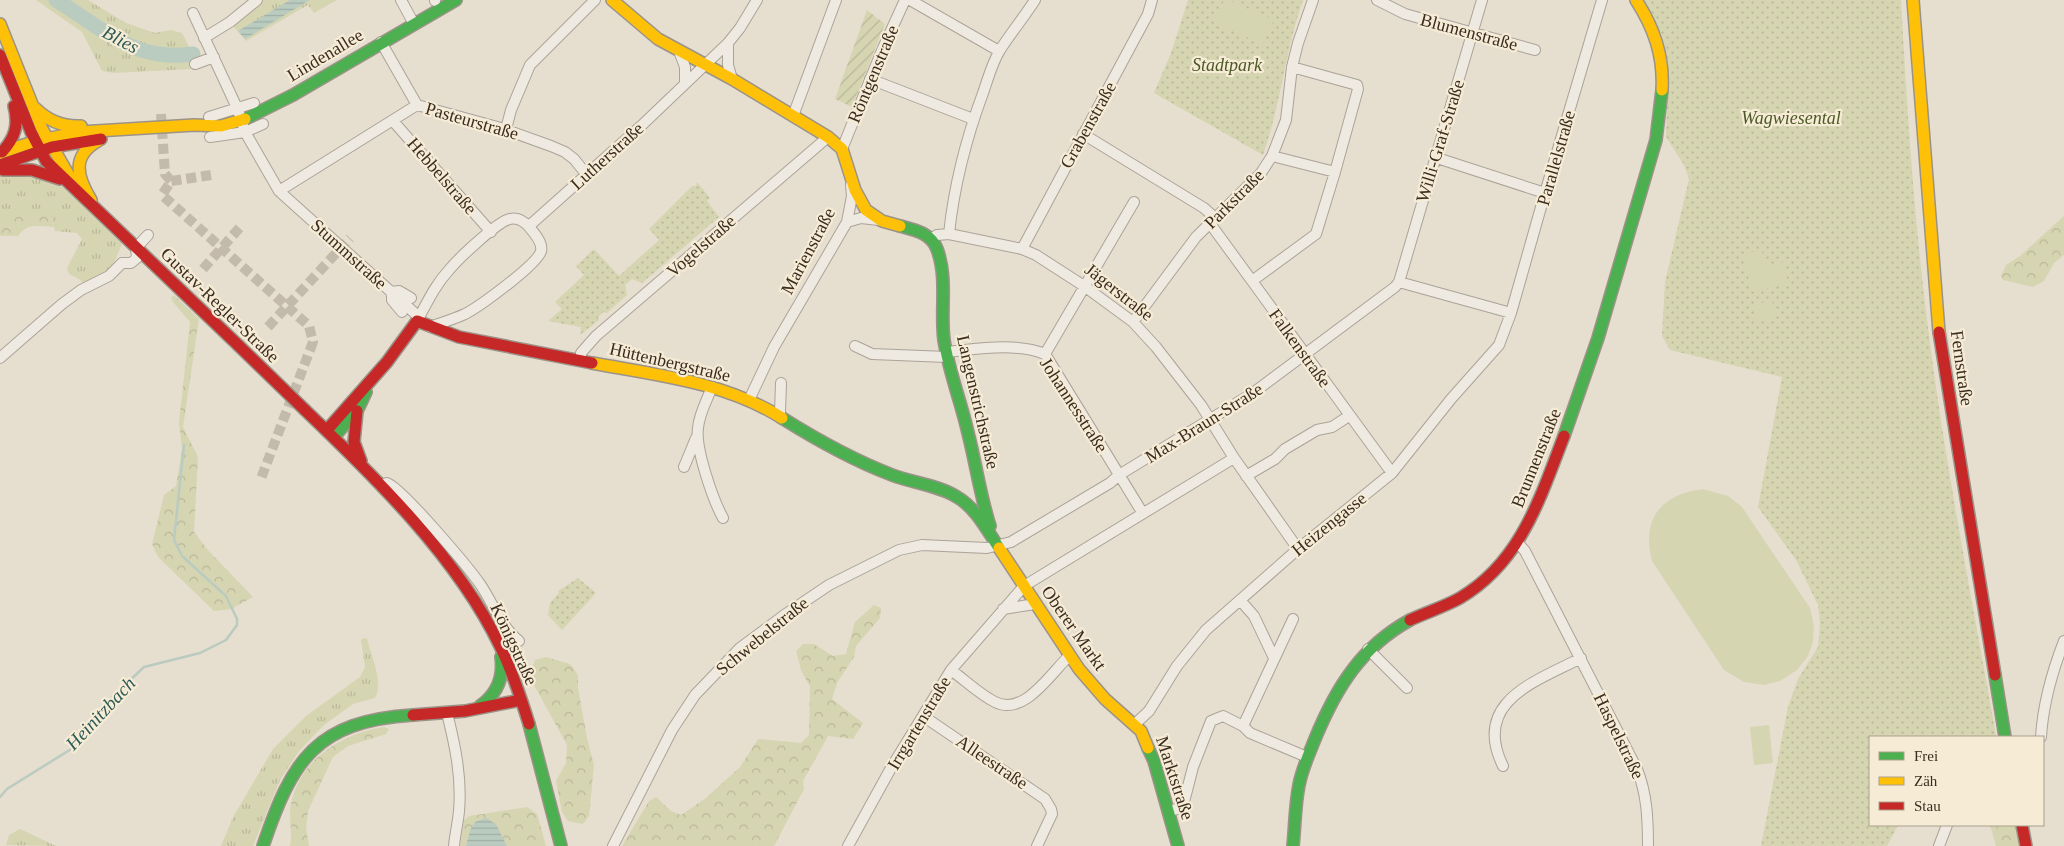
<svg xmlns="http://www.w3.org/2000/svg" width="2064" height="846" font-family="'Times New Roman',serif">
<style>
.grass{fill:url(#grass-tufts)}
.forest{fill:url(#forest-crowns)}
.park{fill:url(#park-dots)}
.garden{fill:url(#garden-furrows)}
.pitch{fill:#d6d5b1}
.water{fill:url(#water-rules)}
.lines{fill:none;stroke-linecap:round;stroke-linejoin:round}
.stream{stroke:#bacbc0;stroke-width:2.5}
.river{stroke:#bacbc0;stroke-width:15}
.street-tunnel{stroke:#c4baac;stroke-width:10;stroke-dasharray:10 5;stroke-linecap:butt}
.street-casing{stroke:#aba398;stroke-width:12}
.fast-casing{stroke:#9b9388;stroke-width:14}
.slow-casing{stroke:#9b9388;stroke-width:14}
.jam-casing{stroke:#9b9388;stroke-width:14}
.street{stroke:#eee9e1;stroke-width:10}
.fast{stroke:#4caf50;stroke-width:11}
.slow{stroke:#ffc107;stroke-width:11}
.jam{stroke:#c62828;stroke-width:11}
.jam-bridge-casing{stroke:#9b9388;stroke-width:14;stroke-linecap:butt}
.jam-bridge{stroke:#c62828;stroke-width:11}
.labels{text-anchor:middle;stroke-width:4.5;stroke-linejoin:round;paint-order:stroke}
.street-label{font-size:18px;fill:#3b2c1f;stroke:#f6ecd6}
.park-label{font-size:18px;font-style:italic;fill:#4c5825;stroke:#f6ecd6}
.water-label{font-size:19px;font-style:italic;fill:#2e5b57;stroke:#f6ecd6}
</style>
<defs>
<pattern id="grass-tufts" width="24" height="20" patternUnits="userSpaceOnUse" patternTransform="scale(1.25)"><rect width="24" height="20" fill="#d6d5b1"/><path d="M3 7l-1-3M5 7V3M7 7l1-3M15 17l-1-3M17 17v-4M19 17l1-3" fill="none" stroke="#b9b798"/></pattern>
<pattern id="forest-crowns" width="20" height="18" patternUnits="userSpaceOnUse" patternTransform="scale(1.25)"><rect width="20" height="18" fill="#d6d5b1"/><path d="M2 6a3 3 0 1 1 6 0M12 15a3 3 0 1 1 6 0" fill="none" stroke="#b9b798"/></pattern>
<pattern id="park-dots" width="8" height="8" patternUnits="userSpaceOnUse" patternTransform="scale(1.25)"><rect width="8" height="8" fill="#d6d5b1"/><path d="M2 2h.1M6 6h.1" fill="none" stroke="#b9b798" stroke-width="1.8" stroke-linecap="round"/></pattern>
<pattern id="garden-furrows" width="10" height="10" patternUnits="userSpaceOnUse" patternTransform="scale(1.25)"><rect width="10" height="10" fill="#d6d5b1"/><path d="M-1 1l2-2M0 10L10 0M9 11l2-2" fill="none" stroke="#b9b798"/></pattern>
<pattern id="water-rules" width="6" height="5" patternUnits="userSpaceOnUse" patternTransform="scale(1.25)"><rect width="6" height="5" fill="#bacbc0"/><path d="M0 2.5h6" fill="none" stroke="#a1aea5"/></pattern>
</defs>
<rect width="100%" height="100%" fill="#e6decf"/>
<path class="grass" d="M36 0H88L126 23 155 33 171 30 182 33 199 66 191 69 114 73 102 71 82 32Z
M262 0H337L314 13 308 5 246 41 233 26Z
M19 171 50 181 64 188 122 244C116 257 112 272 99 279 94 281 88 280 83 283L79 279 69 274 67 268 82 239 77 233 55 231 52 217 0 216V173Z
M364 638 367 639C371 655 384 683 375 698L353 704 324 725 299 751 280 780 253 846H221L233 817 273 749 306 716 360 677 365 667 361 640Z
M20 829 56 846 6 845 9 835Z"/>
<path class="forest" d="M44 213 52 217 54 227C39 226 28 222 18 236H0V216Z
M2064 216V255L2054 263 2044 281 2033 287 2003 280 2001 276 2006 265 2020 256Z
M174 295 199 319 183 427 198 457 194 532 207 549 253 597 231 609 214 611 158 557 152 544 164 495 176 486 182 449 179 422 190 322 173 302 171 298Z
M874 605 881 608 880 618 856 646 854 657 837 683 832 699 863 723 853 739 828 736 803 781 804 789 774 846H622L649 801 656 797 671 811 681 815 706 798 740 767 758 739 801 743 809 735 810 687 801 670 796 651 803 644H814L833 656 846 654 855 622Z
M546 657 570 664 578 675V688L587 738 594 765 589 816 583 824 568 821 562 812 556 781 566 763 567 745 534 685 530 673 535 660Z
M383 727 389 729 386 734 348 746 333 757 308 811 306 828 309 846H290C293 832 288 818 291 804 300 759 342 734 383 727Z
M527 807 537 814 546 846H507L496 824 470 830 466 846H460L464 820 469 816Z
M1990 825H2015L2019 846H1996Z"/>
<path class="park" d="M1188 0H1303C1285 51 1281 104 1263 155L1154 93 1171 53Z
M1644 0H1901C1907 110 1914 219 1928 328 1945 464 1972 600 1996 735L1994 737H1870V825H1898L1887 846H1761L1788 707 1798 679 1818 647 1820 623 1818 605 1796 560 1758 507 1782 377 1670 350 1662 336 1665 282 1689 179 1684 165 1666 137 1668 60 1662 35Z
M697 182 710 198 707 201 719 217 642 283 632 279 625 285 627 295 607 313 603 312 598 317 599 320 580 335 581 327 548 321 562 309 555 302 584 275 576 266 594 249 619 276 659 240 649 229 692 186H696Z
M578 578 596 593 562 630 548 615 550 603 559 593 558 591Z"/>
<path class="garden" d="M867 10 885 24 852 107 835 99Z"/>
<path class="pitch" d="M1224 0H1228L1274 20 1263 44 1214 23Z
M1762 250 1765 265 1784 262 1788 284 1751 292 1744 254Z
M1772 301 1776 317 1757 321 1753 304Z
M1703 489 1728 496 1742 507 1810 608 1814 626 1813 642 1808 656 1797 670 1780 681 1764 685 1744 682 1724 670 1652 561C1641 519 1661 494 1703 489Z
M1769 725 1773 763 1754 765 1750 727Z"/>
<path class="water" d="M290 0H310L245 39 238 31Z
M486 818 496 824 507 846H466L470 830 475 822Z"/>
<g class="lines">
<path class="stream" d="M0 797 7 789 76 746 106 703 144 667 200 653 226 640 237 625V619L226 596 182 556 174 540 184 445"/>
<path class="river" d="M56 0C104 29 133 62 193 54"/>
<path class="street-tunnel" d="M161 114 165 174 171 181
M211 175 171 181 162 195 309 326 313 342 260 481
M203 269 242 225
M268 327 350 238"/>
<g class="street-casing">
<path id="street" d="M401 0 414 24
M435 0V1
M910 0 999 51
M1377 0 1405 14 1535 50
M193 13 238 110 245 132 279 191 419 317
M204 38 230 22 257 0
M381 42 417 105
M728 43V65L732 79
M679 51 685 67V84
M195 64 214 57
M870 79 973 119
M793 116 836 0
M209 117 254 103
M393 121 491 232
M506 129 511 110 530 65 595 0
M1083 134 1204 208 1214 217
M210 137 245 132 263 124
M842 149 883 48 905 0
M1272 156 1335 172
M1434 157 1545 193
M279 191 417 105 501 128 551 146 565 152 574 159 587 175
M847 222 861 218 879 220
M1209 222 1392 473
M529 226 641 126 728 43 740 28 757 0
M949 234C954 186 966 139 983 93 988 79 992 63 1000 50 1011 33 1024 17 1035 0
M931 239 937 235 949 234 1022 249 1036 255 1084 286 1133 322 1156 347 1201 405 1234 458 1298 549
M1022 249 1148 14 1152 0
M1252 281 1316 234 1335 172 1358 89 1357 85 1292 67
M1399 282 1511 313
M402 312 392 300V292L399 291 411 298
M417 321C427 303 435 285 449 270 458 259 498 221 510 219 518 217 525 222 530 228 535 234 543 243 541 251 538 264 479 307 465 314 454 319 441 323 430 327
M1133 322 1196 237 1261 173 1272 156 1286 120 1292 67 1298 43 1313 0
M855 346 872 354 947 357
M946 352C977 349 1015 342 1045 354L1142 512
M1045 354 1134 202
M0 358 62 304 81 290 109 276 122 263H131L137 258 136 248 148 235
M581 360V353L596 336 828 137
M712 387C707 400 699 414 698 428 695 448 713 500 723 518
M749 400 774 347 847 222 852 196 851 185
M780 412 781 383
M684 467 696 438
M1246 476 1275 459 1285 449 1317 430 1332 427 1349 416
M380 485 387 483C400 486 469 568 480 584 493 603 501 627 519 641
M1518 543 1525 551 1637 769C1647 794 1648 819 1648 846
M1240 600 1254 616 1274 658
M1003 609 1035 604
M1368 649 1407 688
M951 670C965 680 979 694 995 702 1024 717 1051 673 1069 656
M447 713C455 745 462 777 459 811 458 823 455 834 454 846
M923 716 1045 799 1051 809 1052 814 1037 846
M1135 724 1149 711 1177 666 1206 630 1298 549 1392 473 1451 399 1499 345 1511 313 1545 193 1602 0
M1243 726 1293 619
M2041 737C2043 704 2052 672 2064 641
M1503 766C1471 701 1537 681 1581 658
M1168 811 1177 809 1184 802 1193 767 1211 721 1223 716 1243 726 1250 733 1307 757
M613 846 672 730 695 695 740 648 783 616 829 585 899 550 922 545 987 548 1011 542 1110 483 1119 475 1253 393 1395 287 1399 282 1482 0
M848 846 891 768 951 670 1024 586 1234 458
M1939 846 1947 825"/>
</g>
<g class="fast-casing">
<path id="fast" d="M245 119 293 95 456 0
M900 226C915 230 931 233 937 249 948 278 940 311 944 340 949 372 961 402 968 433 976 464 980 495 990 526
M782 418C817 440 853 460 892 475 913 483 938 485 957 497 976 508 987 530 999 548
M1564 436 1598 338 1656 140 1662 90
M334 437 358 409 366 392
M1995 675 2005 737
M480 706C497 694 504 678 501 657
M529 724 561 846
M1148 748 1154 761 1178 846
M263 846C292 760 316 721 413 715
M1293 846C1295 826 1295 805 1299 785 1302 769 1309 754 1315 739 1336 688 1361 647 1410 620"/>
</g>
<g class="slow-casing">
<path id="slow" d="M612 0 658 39 732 79 828 137 842 149 855 190 866 210 882 221 900 226
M1636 0C1654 28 1664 56 1662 90
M1913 0 1939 332
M0 24 42 129 71 179
M35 108C48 121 62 127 81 126
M0 153 36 141 80 132 194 125 221 126 245 119
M91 200C77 177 71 156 98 141
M592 363C657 375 725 382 782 418
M999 548 1079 669 1105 699 1141 731 1148 748"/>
</g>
<g class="jam-casing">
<path id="jam" d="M0 55 31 132 46 161 238 345
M2 152C15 138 19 125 14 106
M0 165 52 147 101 139
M3 170H32L60 179
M1939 332 1995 675
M305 410C375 477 458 558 500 646 512 671 521 698 529 724
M357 411 354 442 361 461
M327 430 387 362 417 321 459 337 592 363
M1410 620C1427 612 1444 607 1460 598 1521 562 1540 498 1564 436
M413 715 465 711 521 700
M2022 825 2026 846"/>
</g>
<use href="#street" class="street"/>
<use href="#fast" class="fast"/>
<use href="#slow" class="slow"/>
<use href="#jam" class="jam"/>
<g class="jam-bridge-casing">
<path id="jam-bridge" d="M238 345 305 410"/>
</g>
<use href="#jam-bridge" class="jam-bridge"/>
</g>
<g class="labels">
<g class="street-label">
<text transform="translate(1469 32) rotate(15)" y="6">Blumenstraße</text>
<text transform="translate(325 55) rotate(-31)" y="6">Lindenallee</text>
<text transform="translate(873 74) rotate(-67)" y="6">Röntgenstraße</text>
<text transform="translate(472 121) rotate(16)" y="6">Pasteurstraße</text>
<text transform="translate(1088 125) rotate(-61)" y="6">Grabenstraße</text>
<text transform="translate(1440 141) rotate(-73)" y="6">Willi-Graf-Straße</text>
<text transform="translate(607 156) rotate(-42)" y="6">Lutherstraße</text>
<text transform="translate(1556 158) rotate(-74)" y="6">Parallelstraße</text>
<text transform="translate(442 176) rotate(49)" y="6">Hebbelstraße</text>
<text transform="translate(1234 199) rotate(-45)" y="6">Parkstraße</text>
<text transform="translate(701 246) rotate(-41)" y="6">Vogelstraße</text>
<text transform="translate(808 251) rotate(-62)" y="6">Marienstraße</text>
<text transform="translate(349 254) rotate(42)" y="6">Stummstraße</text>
<text transform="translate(1119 292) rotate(38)" y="6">Jägerstraße</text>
<text transform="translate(220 305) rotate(44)" y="6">Gustav-Regler-Straße</text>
<text transform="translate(1300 348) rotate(54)" y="6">Falkenstraße</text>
<text transform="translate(670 362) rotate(13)" y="6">Hüttenbergstraße</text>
<text transform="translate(1962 368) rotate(82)" y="6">Fernstraße</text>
<text transform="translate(978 402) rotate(77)" y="6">Langenstrichstraße</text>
<text transform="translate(1074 405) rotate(57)" y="6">Johannesstraße</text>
<text transform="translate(1204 423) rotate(-32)" y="6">Max-Braun-Straße</text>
<text transform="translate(1536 458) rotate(-68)" y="6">Brunnenstraße</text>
<text transform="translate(1329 524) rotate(-39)" y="6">Heizengasse</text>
<text transform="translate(1074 628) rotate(55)" y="6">Oberer Markt</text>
<text transform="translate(762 636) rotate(-39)" y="6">Schwebelstraße</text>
<text transform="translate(514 644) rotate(65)" y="6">Königstraße</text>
<text transform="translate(919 723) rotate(-59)" y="6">Irrgartenstraße</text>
<text transform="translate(1619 736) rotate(64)" y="6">Haspelstraße</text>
<text transform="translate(992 762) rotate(34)" y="6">Alleestraße</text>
<text transform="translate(1175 778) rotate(72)" y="6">Marktstraße</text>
</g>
<g class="park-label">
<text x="1227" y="71">Stadtpark</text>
<text x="1791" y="124">Wagwiesental</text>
</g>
<g class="water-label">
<text transform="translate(121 39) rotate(28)" y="7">Blies</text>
<text transform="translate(100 713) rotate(-47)" y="7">Heinitzbach</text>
</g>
</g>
<rect x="1869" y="736" width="175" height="90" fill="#f6ecd6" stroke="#ab9f8d"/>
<rect x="1879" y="752" width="25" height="8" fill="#4caf50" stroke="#ab9f8d"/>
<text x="1914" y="761" font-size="15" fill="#3b2c1f">Frei</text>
<rect x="1879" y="777" width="25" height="8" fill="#ffc107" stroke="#ab9f8d"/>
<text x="1914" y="786" font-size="15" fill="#3b2c1f">Zäh</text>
<rect x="1879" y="802" width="25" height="8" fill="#c62828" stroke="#ab9f8d"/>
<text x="1914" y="811" font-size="15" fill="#3b2c1f">Stau</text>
</svg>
